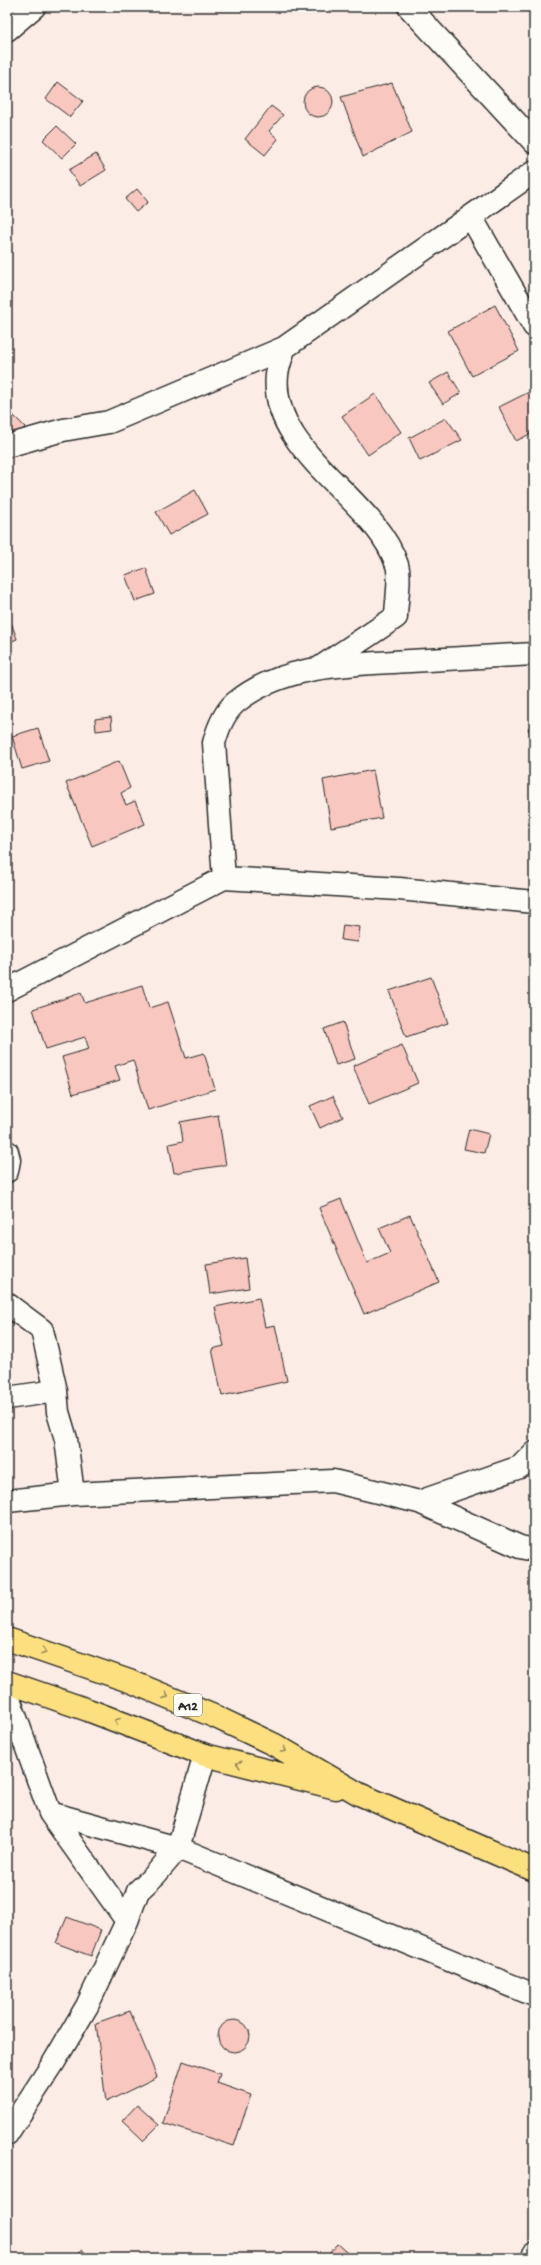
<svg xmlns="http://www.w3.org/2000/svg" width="541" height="2265" font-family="'Gochi Hand',sans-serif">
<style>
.building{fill:#f8c8c0;stroke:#2b2b2b}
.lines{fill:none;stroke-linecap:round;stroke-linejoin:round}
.minor-casing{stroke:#2b2b2b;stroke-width:25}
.primary-casing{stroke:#2b2b2b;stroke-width:25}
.minor{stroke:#fdfcf7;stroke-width:22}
.primary{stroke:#fce080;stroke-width:22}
.oneway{stroke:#948656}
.labels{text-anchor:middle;stroke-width:3;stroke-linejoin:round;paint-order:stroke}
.shield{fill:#fdfcf7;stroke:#6a6a68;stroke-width:1}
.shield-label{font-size:13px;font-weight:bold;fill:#2b2b2b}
</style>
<rect width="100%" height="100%" fill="#fcece6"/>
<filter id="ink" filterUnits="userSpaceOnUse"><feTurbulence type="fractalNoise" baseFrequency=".025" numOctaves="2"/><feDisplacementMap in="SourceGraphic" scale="8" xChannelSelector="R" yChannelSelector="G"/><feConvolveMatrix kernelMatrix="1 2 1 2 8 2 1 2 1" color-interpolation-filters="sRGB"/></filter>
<g filter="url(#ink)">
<path class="building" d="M58 82 83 101 70 117 46 99Z
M392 83 412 132 363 157 341 97Z
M303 102a15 15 0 1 1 30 0a15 15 0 1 1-30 0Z
M271 106 283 115 269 131 278 139 265 155 245 139Z
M57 126 76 144 62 158 43 140Z
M96 154 106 170 80 186 69 170Z
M137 189 148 202 136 212 125 199Z
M495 305 519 351 472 376 448 331Z
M448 372 461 393 443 404 429 383Z
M529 392 534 402V432L516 441 499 407Z
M375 394 401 432 368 455 342 416Z
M13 415 25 427 10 443 7 440V421Z
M446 418 462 440 420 461 409 438Z
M195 490 208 514 169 535 156 512Z
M146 568 155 594 135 601 125 575Z
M7 611 17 639 7 643Z
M111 717 112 729 96 731 95 719Z
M534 726V746L528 728Z
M38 728 49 761 22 769 12 736Z
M119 761 130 788 121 793 126 805 135 801 145 824 92 846 66 783Z
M373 770 382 818 331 827 323 780Z
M343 925 360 927 358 942 341 940Z
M431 977 448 1023 406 1037 389 991Z
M142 985 149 1008 168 1002 186 1058 204 1053 215 1089 148 1110 133 1060 115 1066 120 1080 73 1094 62 1057 89 1049 85 1037 46 1049 33 1009 81 993 85 1003Z
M343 1022 355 1059 336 1065 324 1029Z
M402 1045 418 1083 369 1104 353 1066Z
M333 1096 343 1117 320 1128 310 1106Z
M218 1115 226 1165 174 1173 169 1144 183 1141 180 1122Z
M469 1129 489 1134 484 1153 464 1149Z
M341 1199 367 1263 390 1253 379 1228 410 1215 439 1282 364 1314 319 1208Z
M245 1258 249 1288 210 1294 206 1264Z
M259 1298 265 1327 275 1325 287 1381 222 1396 212 1349 224 1346 215 1307Z
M67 1917 101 1930 91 1956 56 1943Z
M130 2011 157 2077 106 2102 96 2023Z
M218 2036a16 16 0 1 1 32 0a16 16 0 1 1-32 0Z
M183 2061 220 2074 217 2083 251 2095 234 2146 163 2123Z
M137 2105 159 2125 143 2141 122 2121Z
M338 2244 354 2258H325Z
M83 2250 88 2258H71Z"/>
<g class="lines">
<g class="minor-casing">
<path id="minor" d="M409 7 534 142
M7 30 34 7
M471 217 534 326
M7 446 63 430 109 422 284 348
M321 667 396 617C396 604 401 577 397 565 375 497 269 453 277 375 278 366 282 357 284 348L534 172
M224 878 399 889 534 902
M7 990 224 878 214 743C218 728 224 713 235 703 283 663 351 665 410 661 451 659 493 656 534 654
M7 1152 9 1160 7 1171
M7 1304 42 1330 56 1391 58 1412 66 1439 73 1494
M7 1398 56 1391
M7 1501 73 1494 333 1481 419 1502 520 1547 534 1550
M419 1502 520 1467 534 1453
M7 1693 50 1813 178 1848 534 1995
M50 1813 127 1921
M7 2134 54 2062 87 2006 127 1921 138 1891 155 1875 178 1848 205 1755
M533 2258 534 2254"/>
</g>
<g class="primary-casing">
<path id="primary" d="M7 1639 132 1682 216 1717 275 1745 359 1794 534 1870
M7 1682 88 1710 205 1755 336 1788"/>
</g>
<use href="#minor" class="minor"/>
<use href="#primary" class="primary"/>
</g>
<defs><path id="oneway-chevron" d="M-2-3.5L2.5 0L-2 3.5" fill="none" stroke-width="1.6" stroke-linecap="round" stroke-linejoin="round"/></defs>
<g class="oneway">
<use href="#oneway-chevron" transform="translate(44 1651) rotate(19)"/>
<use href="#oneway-chevron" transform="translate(166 1696) rotate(23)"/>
<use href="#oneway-chevron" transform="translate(117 1721) rotate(-159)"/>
<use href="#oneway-chevron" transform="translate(284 1750) rotate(30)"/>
<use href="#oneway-chevron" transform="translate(239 1764) rotate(-165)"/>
</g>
</g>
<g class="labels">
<rect class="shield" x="174" y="1694" width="28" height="22" rx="3"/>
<g class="shield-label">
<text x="188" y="1710">A12</text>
</g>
</g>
<rect width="541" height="2265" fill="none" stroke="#fdfcf7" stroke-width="24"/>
<rect x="12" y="12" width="517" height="2241" fill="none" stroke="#2b2b2b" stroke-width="1.5" filter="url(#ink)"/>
</svg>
